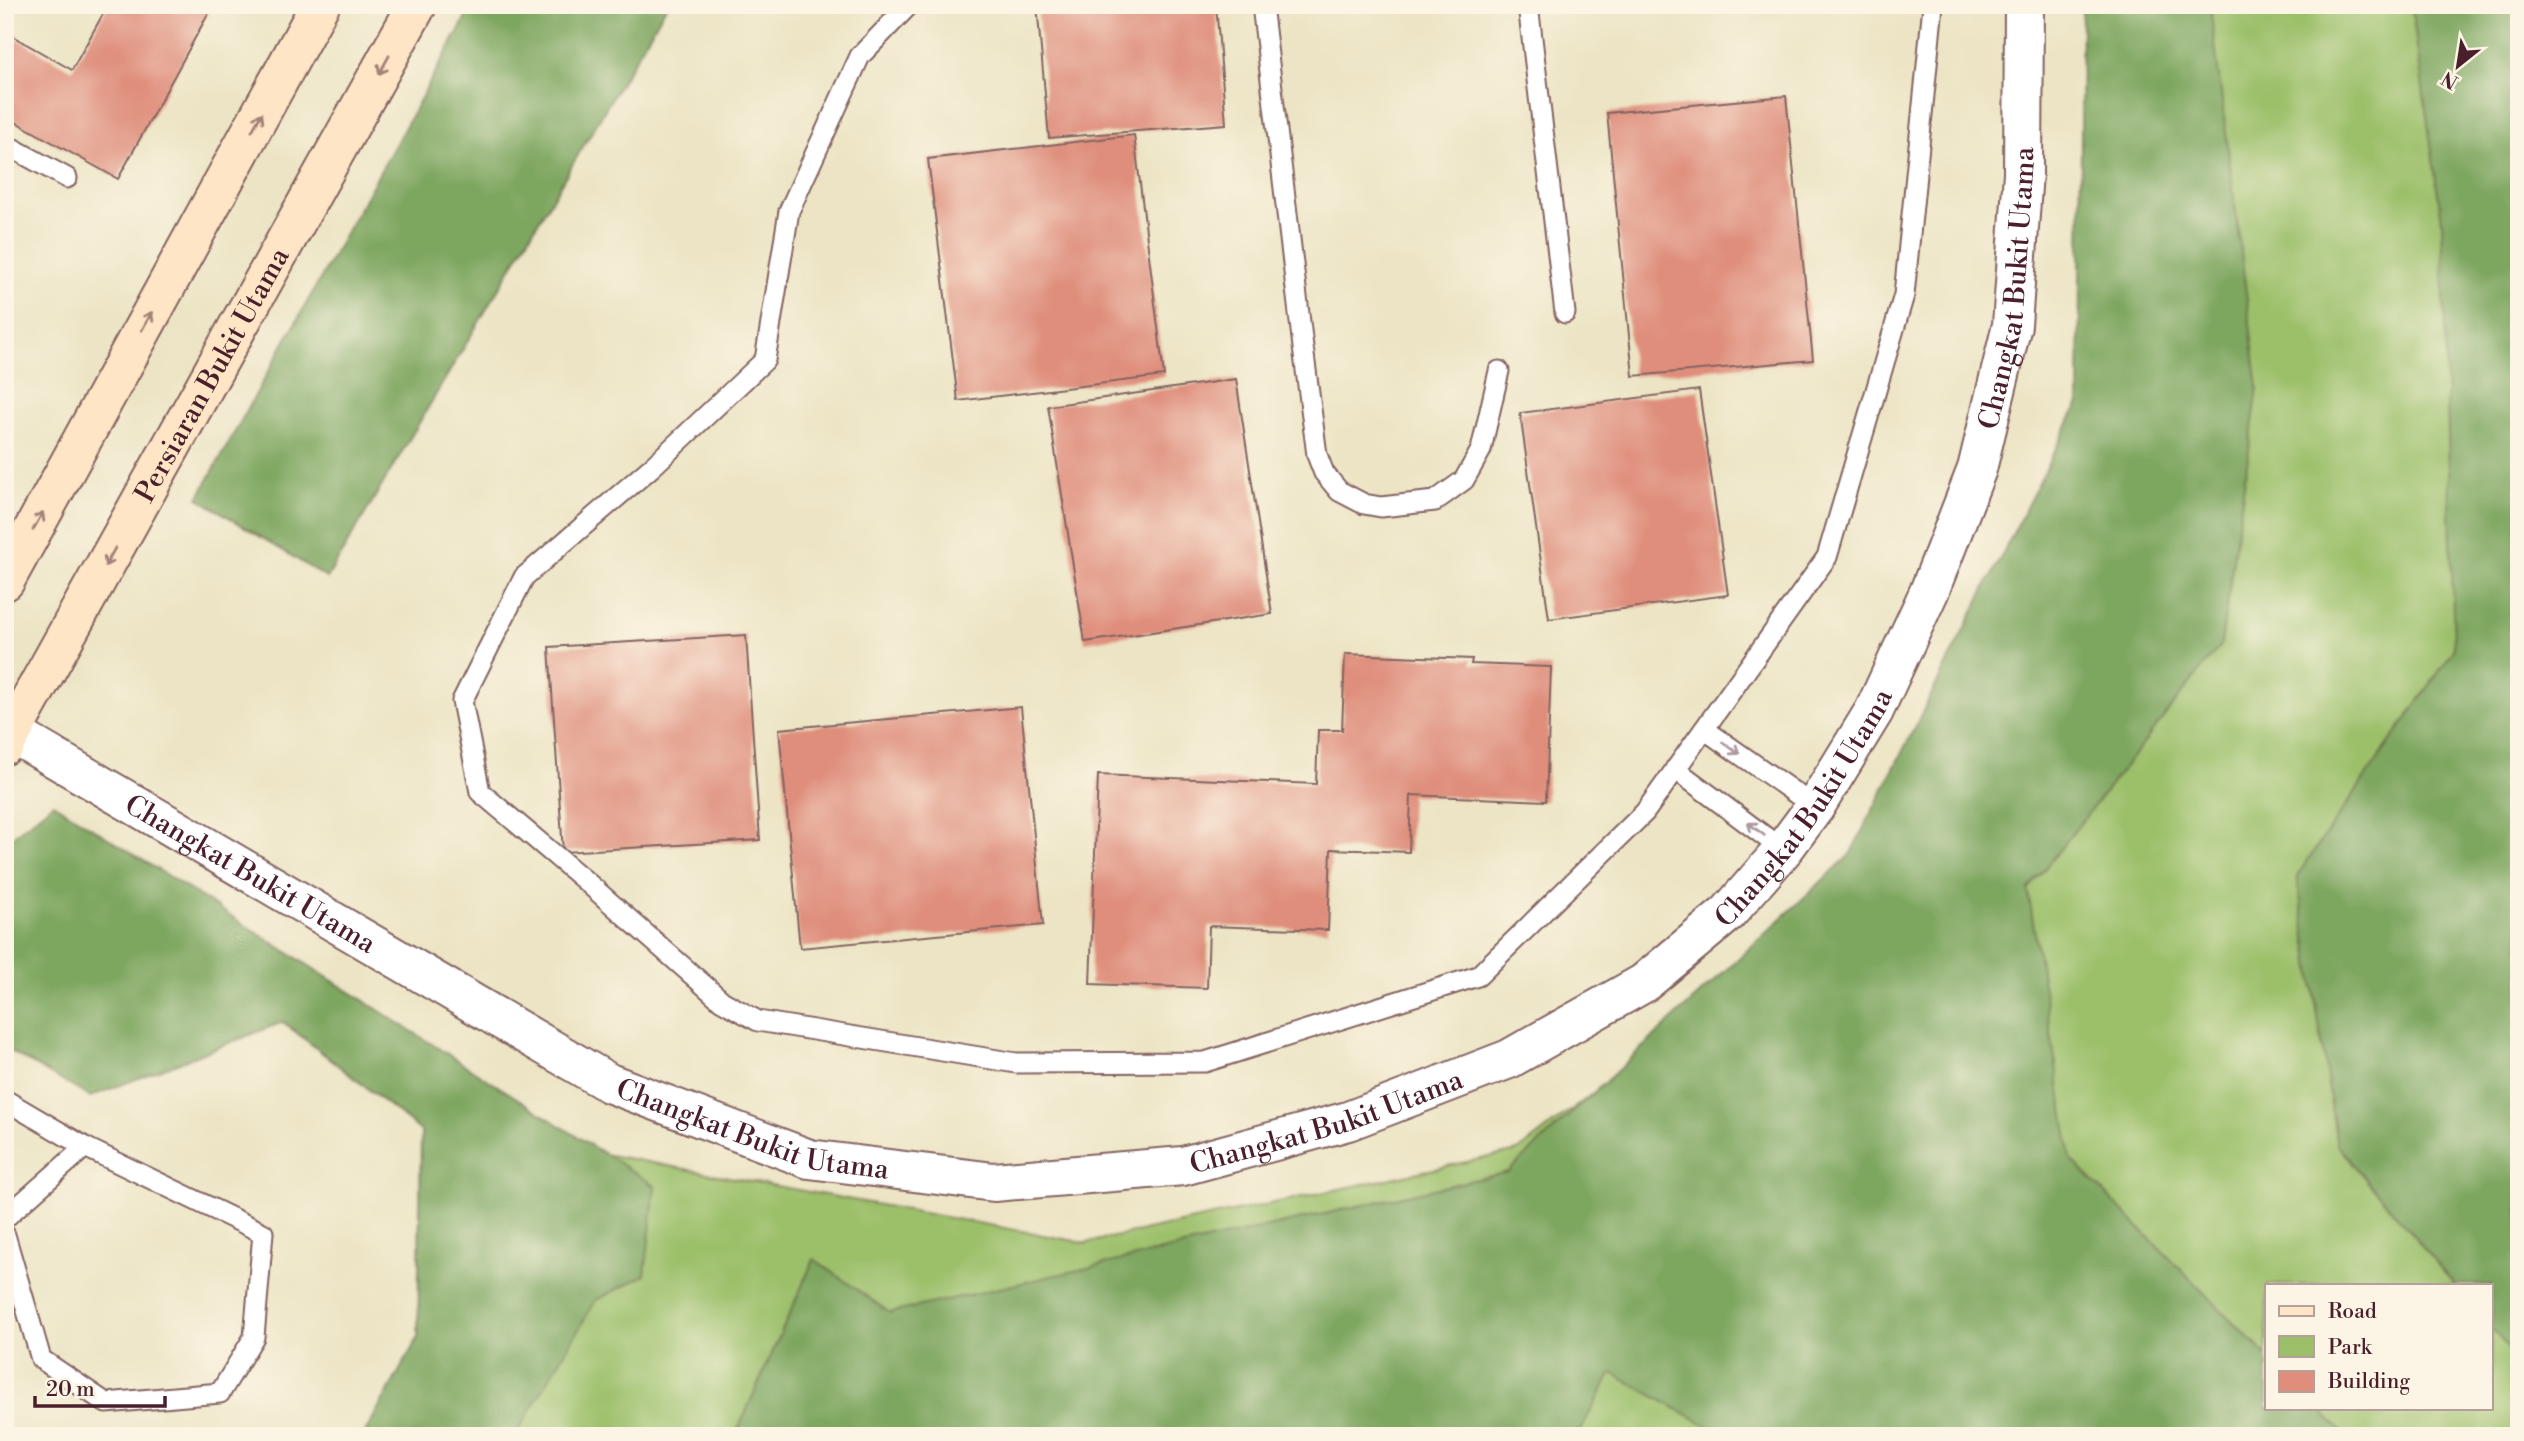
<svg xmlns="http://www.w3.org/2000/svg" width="2524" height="1441" font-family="'Libre Bodoni',serif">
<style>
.green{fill:#9cc06a;stroke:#73704a;stroke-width:2;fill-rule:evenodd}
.forest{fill:#7da65e;stroke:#646244;stroke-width:2}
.building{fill:#df8e7c}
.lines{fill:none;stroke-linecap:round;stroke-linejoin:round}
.lane-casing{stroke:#836461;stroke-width:23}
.street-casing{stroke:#836461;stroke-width:42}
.secondary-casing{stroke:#836461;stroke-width:42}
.lane{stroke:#fff;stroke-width:19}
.street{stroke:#fff;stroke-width:38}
.secondary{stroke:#fde5c5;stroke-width:38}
.oneway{stroke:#a48278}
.oneway2{stroke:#ae9aa0}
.labels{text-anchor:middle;stroke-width:6;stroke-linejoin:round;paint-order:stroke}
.street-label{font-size:28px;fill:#4a1f2b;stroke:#fcf5e5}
</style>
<rect width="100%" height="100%" fill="#fcf5e5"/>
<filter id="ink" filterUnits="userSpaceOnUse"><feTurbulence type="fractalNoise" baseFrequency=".0143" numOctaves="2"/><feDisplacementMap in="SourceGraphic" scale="14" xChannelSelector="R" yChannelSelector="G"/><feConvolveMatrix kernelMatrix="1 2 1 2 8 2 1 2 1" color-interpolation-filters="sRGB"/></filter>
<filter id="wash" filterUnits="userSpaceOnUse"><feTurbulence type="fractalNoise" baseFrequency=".00686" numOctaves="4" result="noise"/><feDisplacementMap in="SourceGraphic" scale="28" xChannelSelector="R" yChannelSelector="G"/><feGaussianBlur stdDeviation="1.57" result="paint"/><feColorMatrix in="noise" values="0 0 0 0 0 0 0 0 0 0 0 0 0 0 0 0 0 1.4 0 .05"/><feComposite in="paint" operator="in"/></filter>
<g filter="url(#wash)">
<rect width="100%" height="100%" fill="#ece4c4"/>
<path class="green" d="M2105 5H2519V1436H404L533 1141 1086 1243 1518 1151 1898 858 2115 392ZM2267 1285H2491V1408H2267Z"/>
<path class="forest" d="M473 5H667L327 578 198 498Z
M2082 5H2210L2258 388 2221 644 2028 890 2071 1159 2267 1356V1408H2318L2346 1436H1726L1612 1373 1577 1436H735L814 1259 890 1313 1508 1172 1850 855 2079 403Z
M2411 5H2519V1361L2491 1328V1285H2455L2337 1145 2297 876 2454 650 2442 222Z
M53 803 655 1186 645 1275 596 1300 515 1436H363L418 1338 421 1131 283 1022 90 1097 5 1048V843Z"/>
<g id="blocks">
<path class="building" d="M108 5H213L118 179 5 116V32L72 70Z
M1037 5H1216L1226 124 1049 138Z
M1786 96 1813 360 1633 376 1607 113Z
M1134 135 1164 376 958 401 928 159Z
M1236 379 1272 614 1085 642 1048 406Z
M1699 390 1728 595 1549 619 1520 413Z
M746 635 760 840 563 852 549 647Z
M1345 654 1472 659 1471 664 1551 667 1546 801 1411 795 1409 852 1331 849 1328 930 1209 926 1207 988 1090 984 1098 775 1316 784 1318 730H1342Z
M1021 707 1043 925 800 948 779 729Z"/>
</g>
</g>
<g filter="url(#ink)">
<use href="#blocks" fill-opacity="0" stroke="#836461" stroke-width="2"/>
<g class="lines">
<g class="lane-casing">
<path id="lane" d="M909 5 860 56 789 211 765 360 653 466 524 577 462 701 480 792 589 884 722 1001 758 1021 1016 1063 1205 1062 1478 976 1645 812 1827 557 1904 295 1933 5
M1262 5 1303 347 1317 455 1324 473 1339 491 1364 504 1381 507 1435 501 1464 480 1481 450 1499 371
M1528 5 1565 313
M5 144 67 178
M1704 729 1815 807
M1675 769 1783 850
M5 1100 85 1147 263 1233 254 1337 220 1393 106 1403 41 1359 5 1235
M5 1218 85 1147"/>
</g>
<g class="street-casing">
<g id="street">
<path id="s1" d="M5 729 609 1083 809 1159 994 1182 1183 1166 1348 1121 1509 1059 1644 983 1728 913 1783 850 1815 807 1874 711 1929 592 1977 469 2012 325 2023 173 2024 5"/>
</g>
</g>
<g class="secondary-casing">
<g id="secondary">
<path d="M5 581 320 5"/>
<path id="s2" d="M5 745 417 5"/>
</g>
</g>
<use href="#lane" class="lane"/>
<use href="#street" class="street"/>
<use href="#secondary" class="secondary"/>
</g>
<defs><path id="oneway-shaft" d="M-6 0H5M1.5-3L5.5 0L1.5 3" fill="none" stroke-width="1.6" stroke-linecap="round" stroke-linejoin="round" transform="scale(1.75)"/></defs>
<g class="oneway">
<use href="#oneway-shaft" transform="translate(384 65) rotate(119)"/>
<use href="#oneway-shaft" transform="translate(257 122) rotate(-61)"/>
<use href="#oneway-shaft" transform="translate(147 321) rotate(-61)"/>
<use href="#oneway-shaft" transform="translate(38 521) rotate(-61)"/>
<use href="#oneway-shaft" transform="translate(110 557) rotate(119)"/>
</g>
<g class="oneway2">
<use href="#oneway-shaft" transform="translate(1731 748) rotate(35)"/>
<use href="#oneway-shaft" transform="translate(1756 829) rotate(-143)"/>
</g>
</g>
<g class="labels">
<g class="street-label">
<text dy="10" stroke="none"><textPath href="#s1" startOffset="2595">Changkat Bukit Utama</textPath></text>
<text dy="10" stroke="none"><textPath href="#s2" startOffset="424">Persiaran Bukit Utama</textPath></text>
<text dy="10" stroke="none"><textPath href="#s1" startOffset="2028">Changkat Bukit Utama</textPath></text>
<text dy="10" stroke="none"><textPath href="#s1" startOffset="285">Changkat Bukit Utama</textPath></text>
<text dy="10" stroke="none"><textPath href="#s1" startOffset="1440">Changkat Bukit Utama</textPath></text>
<text dy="10" stroke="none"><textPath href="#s1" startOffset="852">Changkat Bukit Utama</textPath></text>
</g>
</g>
<rect width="2524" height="1441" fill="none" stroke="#fcf5e5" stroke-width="28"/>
<rect x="2265" y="1284" width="228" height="126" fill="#fcf5e5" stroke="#b59f9b" stroke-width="2"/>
<rect x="2279" y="1306" width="35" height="10" fill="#fde5c5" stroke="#b59f9b" stroke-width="2"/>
<text x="2328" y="1318" font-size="21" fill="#4a1f2b">Road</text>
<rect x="2279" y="1336" width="35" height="21" fill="#9cc06a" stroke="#b59f9b" stroke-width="2"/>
<text x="2328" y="1354" font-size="21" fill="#4a1f2b">Park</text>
<rect x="2279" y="1371" width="35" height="21" fill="#df8e7c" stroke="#b59f9b" stroke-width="2"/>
<text x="2328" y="1388" font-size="21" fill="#4a1f2b">Building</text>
<g transform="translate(2458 66) rotate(210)" stroke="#fcf5e5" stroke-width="5" paint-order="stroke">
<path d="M0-5L12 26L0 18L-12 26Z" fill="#4a1f2b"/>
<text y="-10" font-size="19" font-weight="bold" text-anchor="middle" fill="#4a1f2b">N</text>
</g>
<path d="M35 1396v10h130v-10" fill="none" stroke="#4a1f2b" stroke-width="3.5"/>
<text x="46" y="1396" font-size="21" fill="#4a1f2b" stroke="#fcf5e5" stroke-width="5" paint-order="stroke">20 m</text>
</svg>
